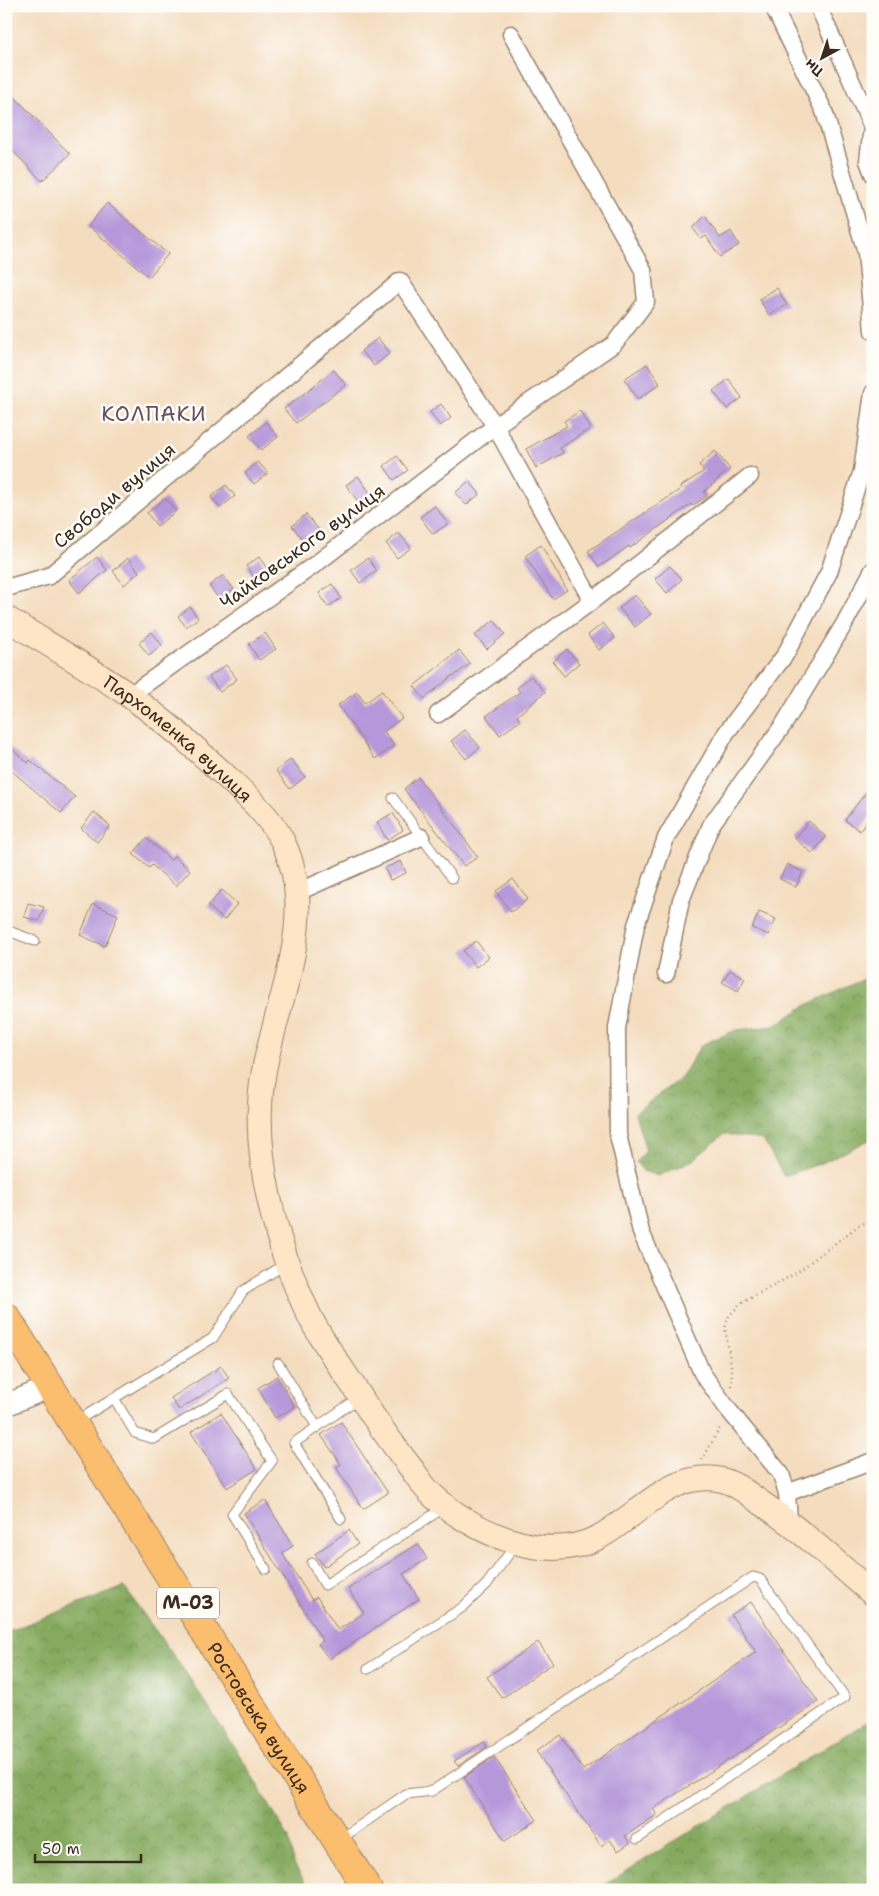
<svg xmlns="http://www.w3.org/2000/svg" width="879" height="1896" font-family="'Shantell Sans',sans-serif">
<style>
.forest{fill:url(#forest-crowns);stroke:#606a3e}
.building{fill:#b597da}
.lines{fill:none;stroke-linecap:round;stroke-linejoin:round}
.service-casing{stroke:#98836e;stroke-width:11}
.minor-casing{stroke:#98836e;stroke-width:19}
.tertiary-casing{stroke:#98836e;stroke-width:24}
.secondary-casing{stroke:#98836e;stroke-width:26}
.trunk-casing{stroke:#98836e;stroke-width:30}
.path{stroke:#98836e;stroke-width:2.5;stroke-dasharray:1 4;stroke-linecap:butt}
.service{stroke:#fff;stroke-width:9}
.minor{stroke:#fff;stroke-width:16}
.tertiary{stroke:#fff;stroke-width:21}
.secondary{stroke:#fde5c5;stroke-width:24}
.trunk{stroke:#fbbd6e;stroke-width:28}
.labels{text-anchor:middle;stroke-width:5;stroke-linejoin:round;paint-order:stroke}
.shield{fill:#fdfcf7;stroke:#75695f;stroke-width:1}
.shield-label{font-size:18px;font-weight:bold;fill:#3b2a1e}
.street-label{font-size:19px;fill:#3b2a1e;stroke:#fdfcf7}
.quarter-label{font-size:21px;letter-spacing:1px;fill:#665060;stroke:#fdfcf7}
</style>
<defs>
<pattern id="forest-crowns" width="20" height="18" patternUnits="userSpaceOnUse" patternTransform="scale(1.25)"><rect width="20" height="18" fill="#85aa5f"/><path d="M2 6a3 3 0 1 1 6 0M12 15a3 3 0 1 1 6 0" fill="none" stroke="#6e8b4e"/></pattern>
</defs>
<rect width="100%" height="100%" fill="#fdfcf7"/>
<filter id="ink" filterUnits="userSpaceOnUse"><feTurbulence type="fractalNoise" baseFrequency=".02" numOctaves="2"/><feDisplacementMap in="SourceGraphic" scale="10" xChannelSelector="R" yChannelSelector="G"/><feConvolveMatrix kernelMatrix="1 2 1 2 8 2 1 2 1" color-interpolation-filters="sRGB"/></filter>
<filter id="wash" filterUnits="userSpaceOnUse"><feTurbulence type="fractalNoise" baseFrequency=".0096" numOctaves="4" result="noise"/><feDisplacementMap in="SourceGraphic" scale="20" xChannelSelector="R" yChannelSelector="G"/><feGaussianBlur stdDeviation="1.12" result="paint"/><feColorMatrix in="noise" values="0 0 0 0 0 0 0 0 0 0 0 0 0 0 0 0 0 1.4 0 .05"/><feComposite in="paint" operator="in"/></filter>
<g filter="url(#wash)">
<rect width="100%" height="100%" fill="#f4dcbe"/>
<path class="forest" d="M873 974V1138L822 1163 784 1176 763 1140 724 1134 693 1160 658 1176 643 1171 636 1162 646 1151 635 1113 682 1077 701 1045 736 1030 774 1026 805 1006Z
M124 1587 186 1673 246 1765 289 1839 294 1864 310 1890H6V1632Z
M870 1720 873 1721V1890H596Z"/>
<g id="blocks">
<path class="building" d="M6 88 70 154 42 181 6 144Z
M107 203 168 254 149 277 88 226Z
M705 216 720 238 731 231 739 245 720 257 706 236 701 239 693 228Z
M777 288 787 305 769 315 759 299Z
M378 338 390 353 374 366 361 351Z
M647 364 660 384 638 399 624 379Z
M334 370 346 385 296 423 284 409Z
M729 379 742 398 727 409 713 391Z
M441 404 451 418 440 426 430 412Z
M580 411 591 428 560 448 563 453 536 468 526 449 567 426 564 421Z
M266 422 278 437 261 450 249 436Z
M715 451 730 469 704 492 707 496 692 506 691 504 630 548 629 546 599 567 588 551 681 489 680 487 704 471 699 465Z
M397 456 408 470 394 480 384 466Z
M258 462 268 473 254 484 245 473Z
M358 476 371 494 359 503 346 485Z
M469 481 480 494 466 505 455 493Z
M226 485 235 496 220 508 211 497Z
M165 498 176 511 157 526 147 513Z
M435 506 448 524 433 534 420 517Z
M306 514 319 530 305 542 292 526Z
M399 533 411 548 397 558 386 543Z
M541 545 567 590 553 599 525 556Z
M97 557 107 570 79 593 69 580Z
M259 557 268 570 255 579 246 566Z
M128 558 139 572 124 585 113 571Z
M368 558 377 571 360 583 351 570Z
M670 566 682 579 667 593 655 579Z
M223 575 234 589 220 600 209 586Z
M332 584 341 598 328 607 319 593Z
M635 595 651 614 635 627 619 608Z
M190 607 198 618 186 627 178 616Z
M494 620 505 634 487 649 475 635Z
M603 623 615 638 599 650 588 635Z
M152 632 162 645 149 656 139 643Z
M265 633 276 649 259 660 249 644Z
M567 649 579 663 564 676 553 662Z
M459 650 470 664 454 676 453 675 424 699 414 686Z
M226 665 237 679 220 692 209 677Z
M531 676 545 692 517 716 520 721 500 735 486 716 520 692 517 688Z
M382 691 402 718 384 731 394 746 375 759 338 705 357 692 365 703Z
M465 730 480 747 466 759 451 741Z
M6 744 28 763 30 760 75 797 61 813 6 766Z
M291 759 305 777 290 789 276 771Z
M418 777 478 857 464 866 404 789Z
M873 783V812L860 831 845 820Z
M94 812 110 826 97 842 81 828Z
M393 813 403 830 387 840 377 822Z
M809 821 826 837 812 853 794 838Z
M146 838 171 860 174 856 190 870 176 886 152 865 149 868 133 854Z
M401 861 406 873 390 880 385 868Z
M787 864 803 872 796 887 780 879Z
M513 879 528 899 511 912 496 891Z
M222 890 237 904 224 920 208 906Z
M28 903 44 907 39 921 24 917Z
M93 904 118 915 105 946 80 935Z
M759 912 776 919 769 935 752 928Z
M476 941 489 957 476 967 463 951Z
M730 970 745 978 738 991 722 982Z
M221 1366 229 1378 179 1410 171 1398Z
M277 1376 295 1407 275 1418 258 1388Z
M221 1413 257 1469 227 1488 191 1432Z
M341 1422 388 1493 363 1509 336 1467 341 1464 321 1435Z
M265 1500 293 1546 282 1553 312 1600 317 1597 338 1630 364 1613 348 1589 418 1544 427 1559 403 1574 419 1599 329 1659 318 1644 323 1641 244 1513Z
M349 1530 358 1544 324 1567 315 1554Z
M751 1602 818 1702 653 1809 657 1815 625 1836 630 1843 618 1851 610 1840 601 1846 536 1751 560 1735 583 1770 756 1652 731 1615Z
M538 1642 553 1663 502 1698 487 1677Z
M484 1742 487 1747 458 1766 454 1761Z
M494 1757 537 1820 505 1841 464 1777Z"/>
</g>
</g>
<g filter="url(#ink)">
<use href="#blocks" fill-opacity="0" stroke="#98836e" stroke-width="1"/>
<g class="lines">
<g class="service-casing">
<path id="service" d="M393 798 452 878
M6 930 35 941
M278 1363 317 1427
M114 1398 135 1433 154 1439 228 1394 272 1461 232 1514 266 1569
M75 1422 213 1338 243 1291 287 1263
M341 1519 294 1443 360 1397
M312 1563 325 1585 445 1507
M368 1669 463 1607 487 1584 516 1544
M339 1840 406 1794 432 1791 753 1577 760 1579 845 1697 637 1839"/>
</g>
<g class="minor-casing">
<path id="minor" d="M773 6 824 111 866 252 873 331
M818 6 872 127 868 161 873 174
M6 588 49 576 400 281 495 426 592 601
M130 695 317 563 495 426 614 344 646 302 643 270 511 34
M438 714 592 601 750 476
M296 893 421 837
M666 974 681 900 711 825 784 724 843 626 873 570
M787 1493 873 1461
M789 1522 787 1493 781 1474 727 1408 702 1373 641 1232 618 1135 617 1028 636 925 666 838 726 733 785 655 829 572 862 471 873 393"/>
</g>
<g class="tertiary-casing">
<path id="tertiary" d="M6 1405 52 1386"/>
</g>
<g class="secondary-casing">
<g id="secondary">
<path id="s1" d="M6 618C46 643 88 667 127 694 163 719 198 750 230 780 249 798 270 817 282 840 320 917 278 994 264 1071 249 1147 276 1248 310 1317 325 1347 347 1375 365 1404 379 1426 395 1447 411 1468 417 1476 423 1486 430 1493 470 1531 543 1565 597 1538 637 1518 671 1468 722 1480 737 1484 750 1495 763 1504 802 1531 837 1563 873 1594"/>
</g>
</g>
<g class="trunk-casing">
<g id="trunk">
<path id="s2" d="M6 1317 368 1890"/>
</g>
</g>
<path class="path" d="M731 1386 732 1372 725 1328 729 1316 740 1304 796 1273 858 1226 873 1219
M702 1460 721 1426"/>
<use href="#service" class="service"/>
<use href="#minor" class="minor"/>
<use href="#tertiary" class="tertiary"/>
<use href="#secondary" class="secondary"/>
<use href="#trunk" class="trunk"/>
</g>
</g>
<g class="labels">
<rect class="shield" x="157" y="1587.5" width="62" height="31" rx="4"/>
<g class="shield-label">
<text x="188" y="1609">М-03</text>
</g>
<g class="street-label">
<text transform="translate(114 495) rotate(-40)" y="7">Свободи вулиця</text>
<text transform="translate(302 546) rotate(-36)" y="7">Чайковського вулиця</text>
<text dy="7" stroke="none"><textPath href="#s1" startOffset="211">Пархоменка вулиця</textPath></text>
<text dy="7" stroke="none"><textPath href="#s2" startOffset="474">Ростовська вулиця</textPath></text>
</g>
<g class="quarter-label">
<text x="154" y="421">КОЛПАКИ</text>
</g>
</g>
<rect width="879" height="1896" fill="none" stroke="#fdfcf7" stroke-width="25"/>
<g transform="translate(822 58) rotate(220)" stroke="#fdfcf7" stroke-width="4" paint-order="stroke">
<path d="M0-4L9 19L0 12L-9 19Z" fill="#3b2a1e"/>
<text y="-8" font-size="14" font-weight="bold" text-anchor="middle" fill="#3b2a1e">Пн</text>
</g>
<path d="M35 1854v8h106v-8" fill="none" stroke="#3b2a1e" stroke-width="2.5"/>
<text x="42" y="1854" font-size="15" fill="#3b2a1e" stroke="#fdfcf7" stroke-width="4" paint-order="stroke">50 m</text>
</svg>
